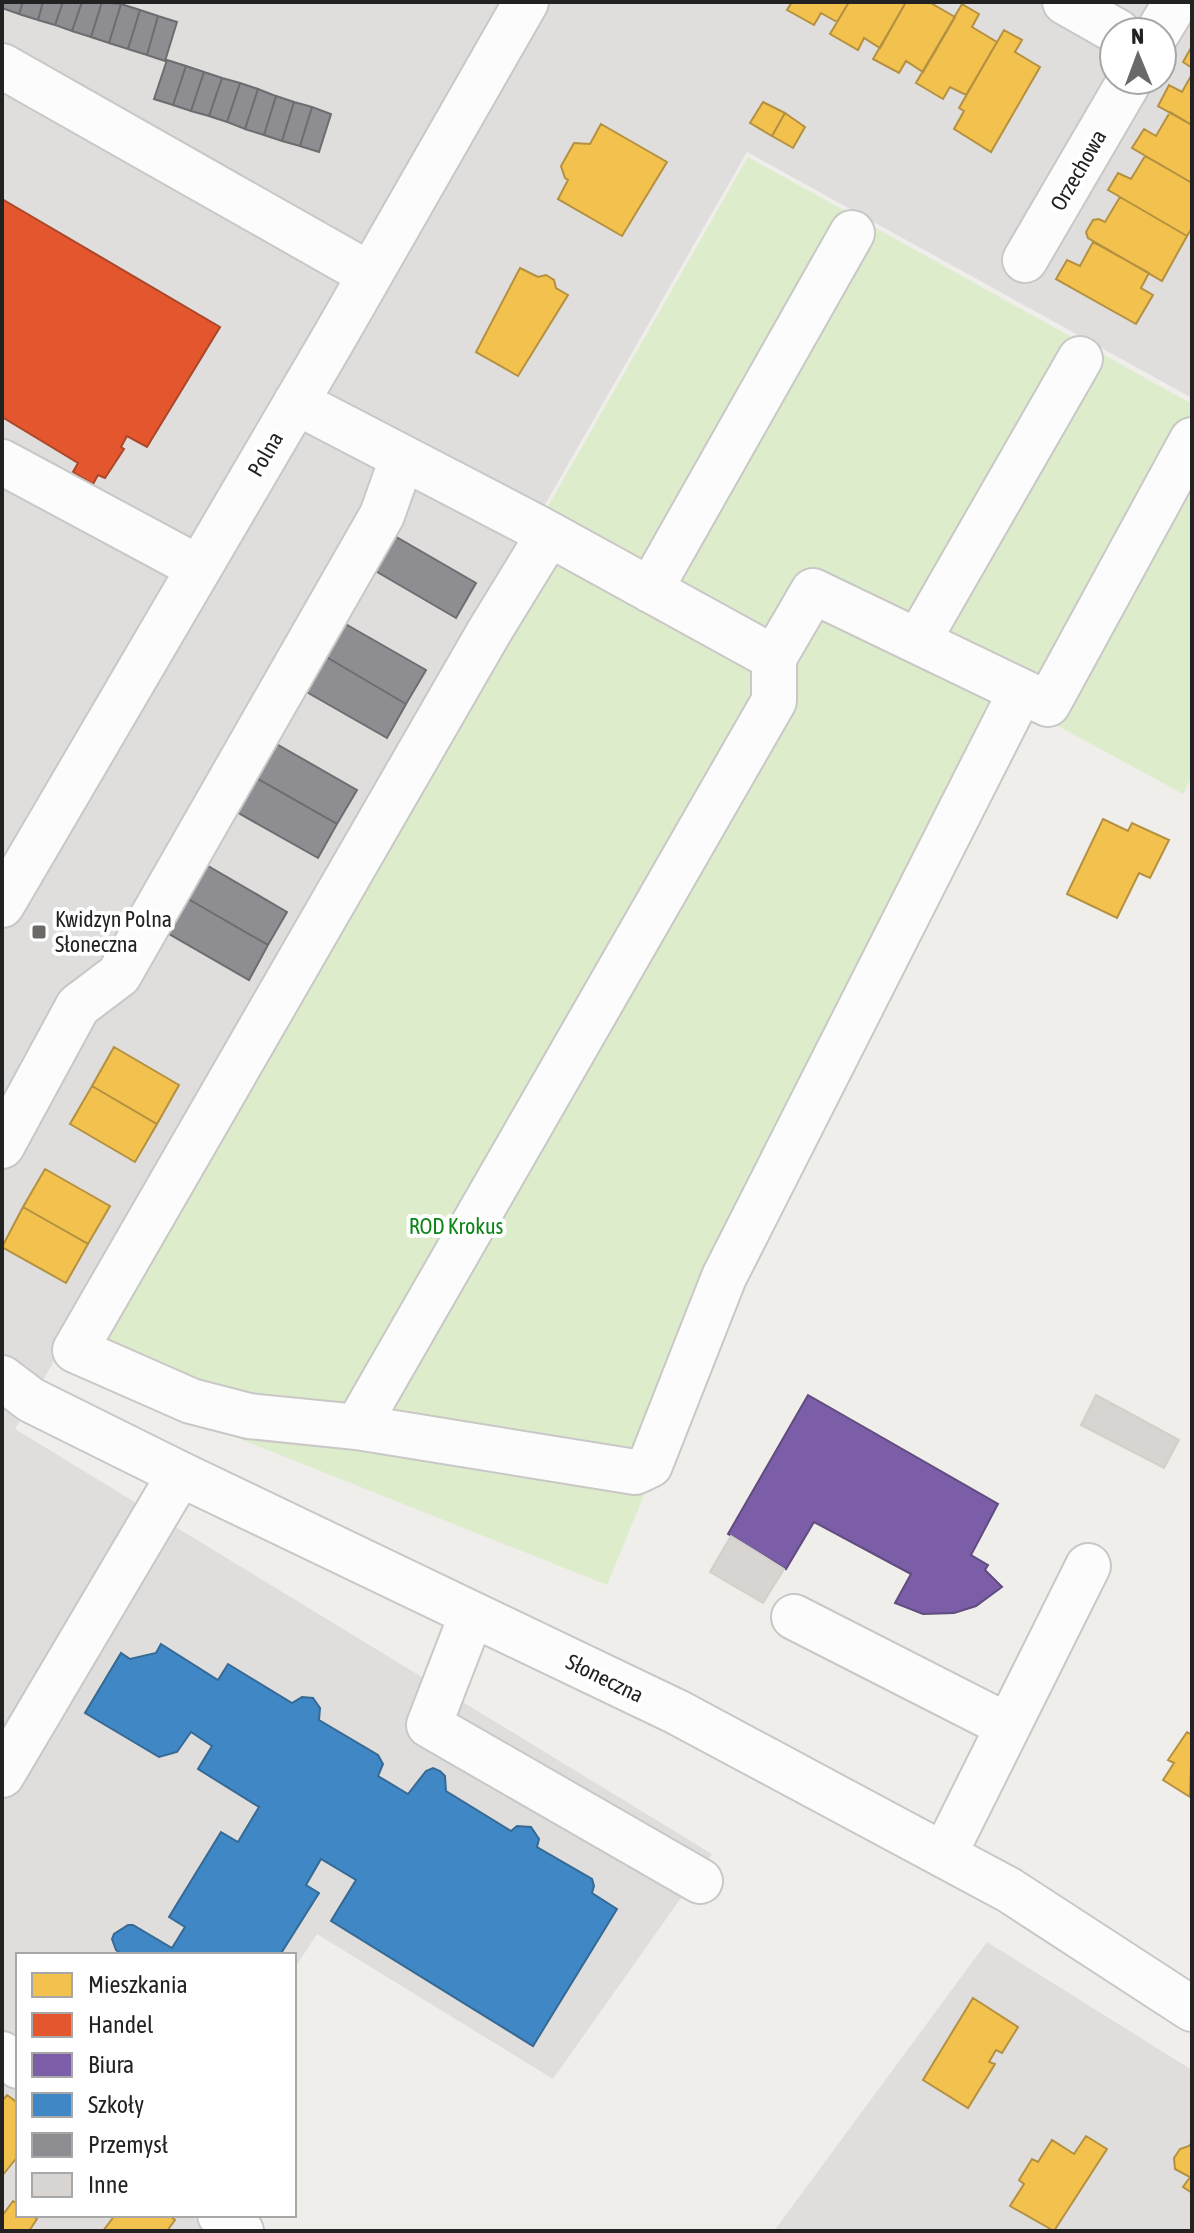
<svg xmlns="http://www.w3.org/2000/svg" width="1194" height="2233" font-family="'Asap Condensed',sans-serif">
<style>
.residential{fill:#dfdedc;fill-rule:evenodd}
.grass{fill:#ddeccb}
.homes{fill:#f2c14e;stroke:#b49141;stroke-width:2}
.shops{fill:#e4572e;stroke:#aa472a;stroke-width:2}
.offices{fill:#7b5ea7;stroke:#604c7f;stroke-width:2}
.schools{fill:#3f88c5;stroke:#366994;stroke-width:2}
.industry{fill:#8d8d92;stroke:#6d6d70;stroke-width:2}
.building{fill:#d7d4d2;stroke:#d3d0cc;stroke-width:2}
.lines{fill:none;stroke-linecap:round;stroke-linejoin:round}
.minor-casing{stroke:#c9c8c7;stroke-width:48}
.minor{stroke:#fdfcfc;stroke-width:44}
.poi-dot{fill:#6a6968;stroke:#fff;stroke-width:3}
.labels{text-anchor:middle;stroke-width:8;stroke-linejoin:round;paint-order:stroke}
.street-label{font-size:22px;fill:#222;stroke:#fff}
.poi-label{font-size:22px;fill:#222;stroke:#fff;text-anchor:start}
.park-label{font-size:22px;fill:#0c8416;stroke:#fff}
</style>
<rect width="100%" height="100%" fill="#f0eeeb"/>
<path class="residential" d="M2 2H1192V398L747 152 15 1429 712 1854 553 2079 317 1934 294 1969V1955H18V2215H190L212 2231H2ZM1114 32H1162V80H1114Z
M987 1942 1192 2070V2231H774Z"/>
<path class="grass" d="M748 157 1192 404V776L1183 794 1025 708 732 1281 607 1585 230 1435 63 1353Z"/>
<path class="homes" d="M792 2H849L837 22 821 13 814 25 787 10Z
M849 2H906L880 48 864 38 858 50 830 34Z
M906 2H929L955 17 923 72 906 61 899 73 873 59Z
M962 4 979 14 972 27 997 42 966 95 950 87 943 99 916 83Z
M1004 30 1022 40 1015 52 1040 67 991 152 954 129 964 111 959 108Z
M1192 46V68L1183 62Z
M1192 74V125L1158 106 1169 85 1182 92Z
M763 102 785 113 772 136 750 123Z
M1170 112 1192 125V183L1132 148 1144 129 1156 136Z
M785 113 805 127 793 148 772 136Z
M601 124 667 162 622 236 558 199 568 180 565 178 561 166 574 143 590 144Z
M1145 156 1192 183V228L1187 236 1108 190 1118 173 1131 179Z
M1120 197 1187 236 1162 281 1088 238 1086 232 1093 220 1099 219 1105 222Z
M1093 242 1149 273 1141 288 1153 295 1136 324 1056 279 1067 260 1080 266Z
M520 268 538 277 546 275 554 280 556 288 568 295 518 376 476 352Z
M1103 819 1128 831 1132 823 1169 840 1150 878 1139 873 1117 918 1067 894Z
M114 1047 179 1085 157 1124 92 1086Z
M92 1086 157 1124 135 1162 70 1124Z
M45 1169 110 1206 88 1244 23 1207Z
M23 1207 88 1244 66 1283 2 1247Z
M1187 1732 1192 1735 1190 1797 1163 1780 1174 1763 1168 1760Z
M973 1998 1018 2027 1002 2053 996 2050 989 2062 995 2064 968 2108 923 2080Z
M7 2095 18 2103V2156L2 2176V2101Z
M1086 2136 1107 2149 1054 2231 1010 2206 1024 2184 1019 2180 1032 2159 1038 2162 1052 2140 1074 2154Z
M1192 2142V2193L1183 2187 1190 2177 1175 2169 1174 2158 1180 2149 1189 2146Z
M13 2201 18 2204V2215H32L37 2219 29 2231H2V2216Z
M115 2215H169L175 2220 167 2231H103Z"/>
<path class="shops" d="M2 199 220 327 147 447 127 436 121 447 124 449 105 478 98 475 93 484 73 472 78 463 2 417Z"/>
<path class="offices" d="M808 1395 998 1504 971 1555 988 1565 985 1570 1002 1587 976 1606 954 1613 923 1614 895 1603 911 1574 814 1522 786 1569 728 1534Z"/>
<path class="schools" d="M161 1644 218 1680 228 1664 292 1703 302 1697 313 1698 320 1708 319 1720 378 1755 383 1764 378 1776 408 1794 426 1771 433 1768 440 1771 445 1776 446 1791 511 1831 517 1826 531 1827 539 1839 537 1847 592 1879 594 1886 592 1893 617 1909 533 2046 331 1921 356 1880 321 1859 306 1885 319 1893 280 1955H122L116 1950 112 1939 114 1934 128 1925H133L172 1948 185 1927 169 1917 221 1832 238 1842 259 1807 198 1769 212 1746 191 1732 177 1752 159 1757 85 1713 121 1653 130 1659 156 1653Z"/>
<path class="industry" d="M2 2H23L19 14 2 8Z
M23 2H43L38 20 19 14Z
M43 2H63L55 25 38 20Z
M63 2H82L72 31 55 25Z
M82 2H102L91 37 72 31Z
M102 2 121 4 109 43 91 37Z
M121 4 140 10 128 49 109 43Z
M140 10 158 16 147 55 128 49Z
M158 16 177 22 165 61 147 55Z
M167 60 186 66 173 105 154 99Z
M186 66 204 72 191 111 173 105Z
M204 72 222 78 209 116 191 111Z
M222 78 240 83 227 122 209 116Z
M240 83 258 89 245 129 227 122Z
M258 89 276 96 264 135 245 129Z
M276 96 294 102 282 141 264 135Z
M294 102 312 107 300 146 282 141Z
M312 107 331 114 319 152 300 146Z
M393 535 476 583 456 618 372 569Z
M342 622 426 670 406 704 323 655Z
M323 655 406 704 387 738 303 690Z
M273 742 357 790 337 824 253 776Z
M253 776 337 824 318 858 233 810Z
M203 863 287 912 268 945 183 896Z
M183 896 268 945 249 980 164 931Z"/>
<path class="building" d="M1096 1395 1179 1440 1164 1468 1081 1425Z
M731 1536 784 1569 763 1603 710 1572Z"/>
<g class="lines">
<g class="minor-casing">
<path id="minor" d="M1065 2 1118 32
M1158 32 1176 2
M2 66 369 274
M1025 260 1130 80
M296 402 538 528 774 658 813 591 1048 704 1192 440
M2 462 199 568
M650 590 852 233
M918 641 1080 359
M774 658V701L357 1427 635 1472 650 1465 724 1277 1021 691
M2 905 335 336 526 2
M2 1146 78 1006 119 975 382 515 402 459
M2 1378 31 1400 180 1474 677 1712 1009 1890 1192 2009
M357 1427 249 1416 191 1401 75 1350 489 632 549 534
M472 1614 429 1725 700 1881
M794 1617 1008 1726
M2 1775 180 1474
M944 1855 1088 1566
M2 2054 18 2066
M220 2215 241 2231"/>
</g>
<use href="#minor" class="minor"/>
</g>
<rect class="poi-dot" x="31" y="924" width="16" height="16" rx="4"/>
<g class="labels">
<g class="street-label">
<text transform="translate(1078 170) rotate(-60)" y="8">Orzechowa</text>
<text transform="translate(265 454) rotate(-60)" y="8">Polna</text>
<text transform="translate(605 1678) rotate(26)" y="8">Słoneczna</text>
</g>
<g class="poi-label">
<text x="55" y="927">Kwidzyn Polna<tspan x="55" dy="25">Słoneczna</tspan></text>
</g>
<g class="park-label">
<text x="456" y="1234">ROD Krokus</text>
</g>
</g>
<rect width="1194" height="2233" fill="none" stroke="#222222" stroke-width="8"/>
<rect x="16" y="1953" width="280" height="264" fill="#ffffff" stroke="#a7a7a7" stroke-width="2"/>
<rect x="32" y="1973" width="40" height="24" fill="#f2c14e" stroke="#a7a7a7" stroke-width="2"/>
<text x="88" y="1993" font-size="24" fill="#222222">Mieszkania</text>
<rect x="32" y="2013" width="40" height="24" fill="#e4572e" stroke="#a7a7a7" stroke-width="2"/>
<text x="88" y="2033" font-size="24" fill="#222222">Handel</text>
<rect x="32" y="2053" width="40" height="24" fill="#7b5ea7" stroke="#a7a7a7" stroke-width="2"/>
<text x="88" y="2073" font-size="24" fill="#222222">Biura</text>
<rect x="32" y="2093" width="40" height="24" fill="#3f88c5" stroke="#a7a7a7" stroke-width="2"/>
<text x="88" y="2113" font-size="24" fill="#222222">Szkoły</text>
<rect x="32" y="2133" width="40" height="24" fill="#8d8d92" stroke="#a7a7a7" stroke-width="2"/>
<text x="88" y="2153" font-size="24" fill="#222222">Przemysł</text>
<rect x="32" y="2173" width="40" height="24" fill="#d7d4d2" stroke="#a7a7a7" stroke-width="2"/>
<text x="88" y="2193" font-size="24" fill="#222222">Inne</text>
<g transform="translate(1138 56) rotate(359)"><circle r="38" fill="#ffffff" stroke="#a7a7a7" stroke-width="2"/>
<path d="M0-6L14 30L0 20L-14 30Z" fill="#6a6968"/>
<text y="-12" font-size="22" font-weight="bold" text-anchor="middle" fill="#222222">N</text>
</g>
</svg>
